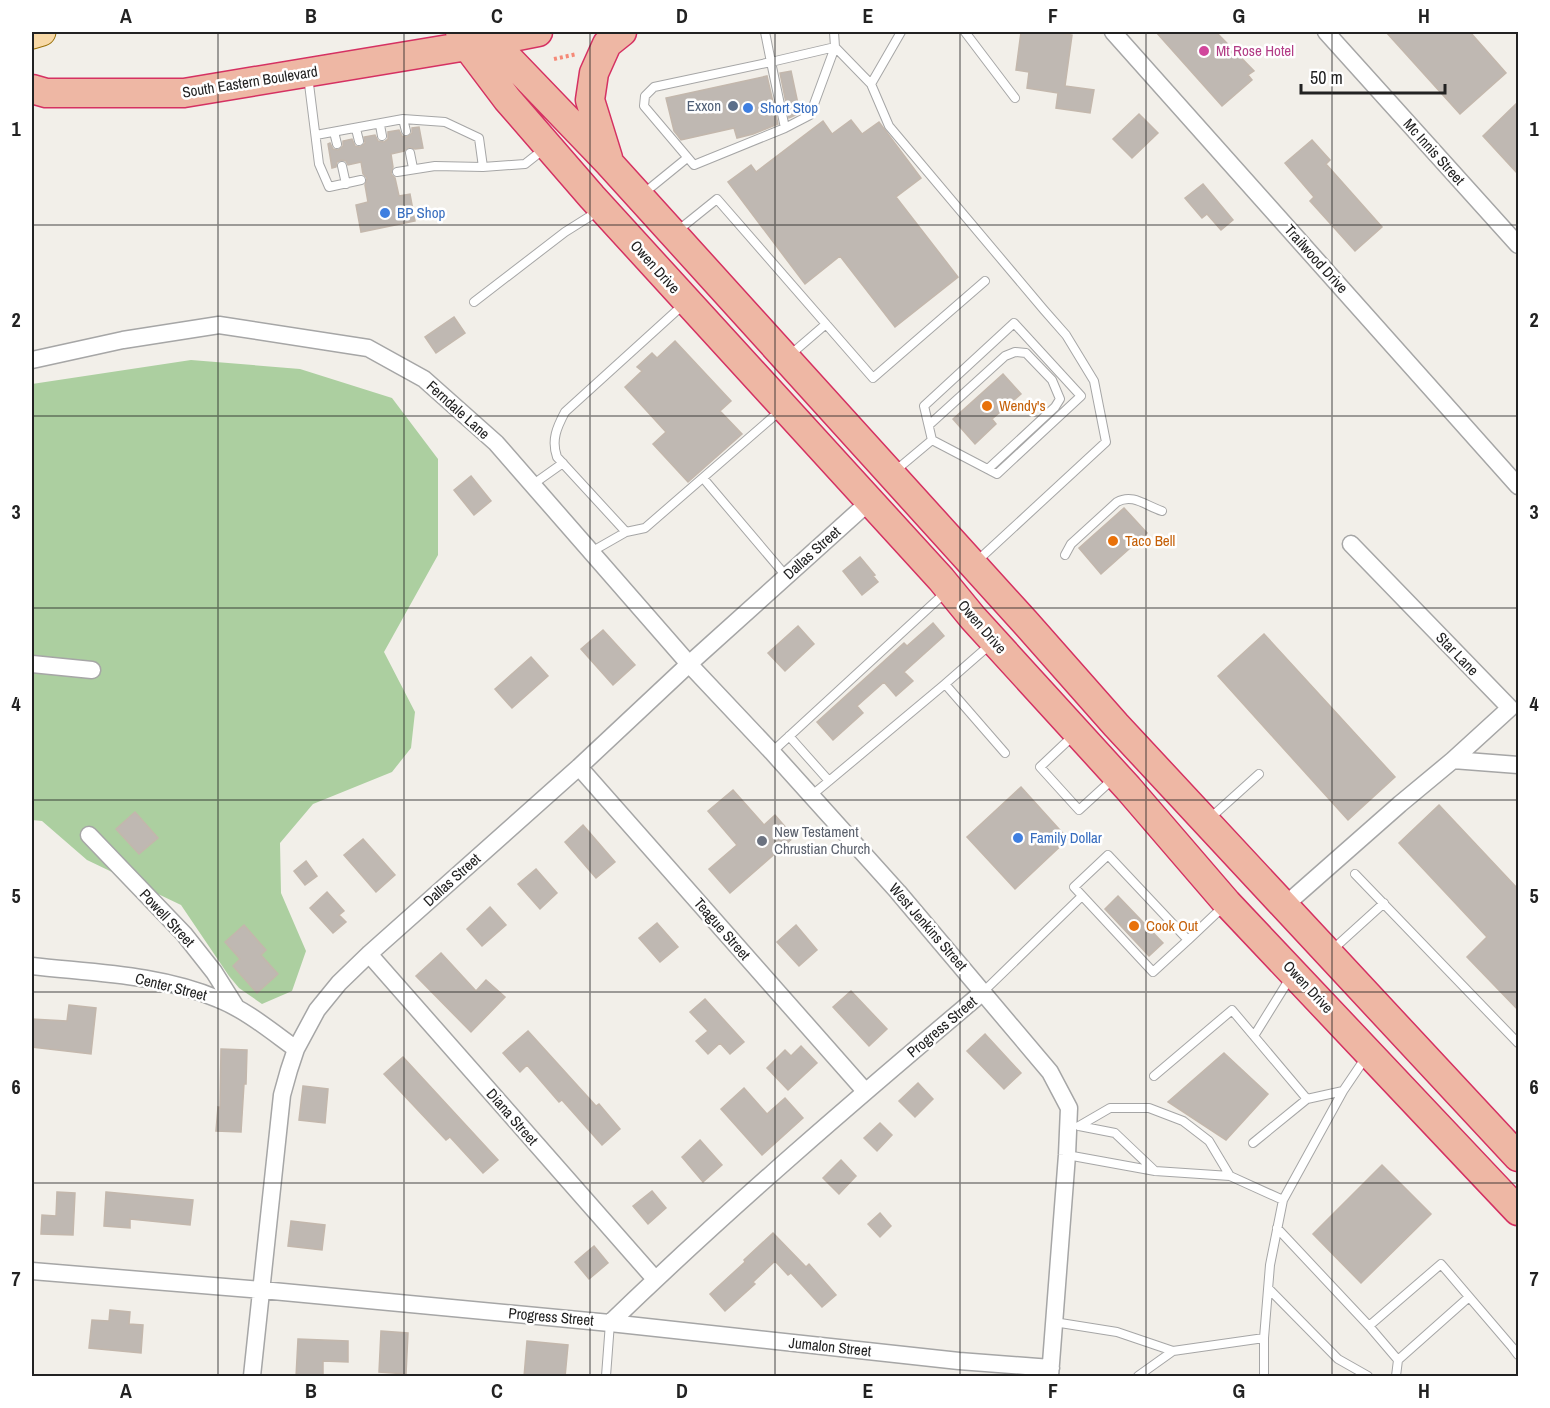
<svg xmlns="http://www.w3.org/2000/svg" width="1550" height="1408" font-family="'Archivo Narrow',sans-serif">
<style>
.forest{fill:#accfa0}
.building{fill:#bfb8b2;stroke:#c3b7ac;stroke-width:1.5}
.lines{fill:none;stroke-linecap:round;stroke-linejoin:round}
.service-casing{stroke:#a6a6a6;stroke-width:10}
.minor-casing{stroke:#a6a6a6;stroke-width:19}
.primary-casing{stroke:#996f06;stroke-width:29}
.trunk-casing{stroke:#d53162;stroke-width:31}
.path{stroke:#f58977;stroke-width:4;stroke-dasharray:3 3;stroke-linecap:butt}
.service{stroke:#fff;stroke-width:8}
.minor{stroke:#fff;stroke-width:16}
.primary{stroke:#f8d9a7;stroke-width:27}
.trunk{stroke:#eeb7a4;stroke-width:28}
.grid{fill:none;stroke:#222;stroke-width:1.5;stroke-opacity:0.55}
.hotel-dot{fill:#d1479c;stroke:#fff;stroke-width:2}
.service-dot{fill:#5c6f8a;stroke:#fff;stroke-width:2}
.shop-dot{fill:#3f7fe0;stroke:#fff;stroke-width:2}
.food-dot{fill:#e8710a;stroke:#fff;stroke-width:2}
.worship-dot{fill:#6b7280;stroke:#fff;stroke-width:2}
.labels{text-anchor:middle;stroke-width:5;stroke-linejoin:round;paint-order:stroke}
.hotel-label{font-size:15px;fill:#b23c85;stroke:#fff;text-anchor:start}
.street-label{font-size:15px;fill:#222;stroke:#fff}
.service-label{font-size:15px;fill:#4e5e75;stroke:#fff;text-anchor:end}
.shop-label{font-size:15px;fill:#366cbe;stroke:#fff;text-anchor:start}
.food-label{font-size:15px;fill:#c56008;stroke:#fff;text-anchor:start}
.worship-label{font-size:15px;fill:#5b616d;stroke:#fff;text-anchor:start}
.neatline{fill:none;stroke:#222;stroke-width:2}
.grid-label{font-size:20px;text-anchor:middle;font-weight:bold;fill:#222}
</style>
<rect width="100%" height="100%" fill="#f2efe9"/>
<path class="forest" d="M191 360 300 369 392 398 438 459V555L384 652 415 712 411 748 392 772 313 804 280 843 281 893 306 951 292 991 262 1004 239 988 229 976 181 905 87 860 42 821 32 820V384Z"/>
<path class="building" d="M1021 32H1062L1061 33 1072 35 1065 86 1094 90 1090 113 1056 108 1058 93 1027 88 1029 72 1016 70Z
M1156 32H1216L1254 71 1248 75 1252 80 1222 106Z
M1386 32H1470L1506 73 1460 114Z
M791 71 800 113 789 118 780 73Z
M767 76 778 124 753 134 737 138 734 128 681 140 674 131 666 98Z
M1518 102V174L1483 136Z
M1139 114 1158 133 1132 158 1113 139Z
M851 120 862 134 879 122 921 178 896 197 958 277 895 327 840 256 805 284 728 182 751 165 756 172 823 121 832 134Z
M419 127 423 148 415 149 409 147 404 151 391 154 393 167 391 174 395 178 399 196 410 194 415 221 361 232 356 205 368 202 365 185 367 178 363 174 361 162 348 165 346 161 341 160 337 162 336 167 332 168 328 144 330 143 333 149 338 150 343 146V141L352 139 355 146 360 147 365 143 364 137 375 135 378 141 384 142 388 139V132L399 130 402 136 407 137 412 133V128Z
M1312 140 1330 160 1326 164 1382 227 1355 251 1310 201 1314 197 1285 163Z
M1203 184 1233 220 1221 230 1207 214 1202 218 1185 198Z
M454 317 465 333 436 353 425 337Z
M675 341 731 401 720 411 742 434 688 482 653 444 666 432 625 387 642 371 637 367 652 353 657 358Z
M1003 374 1021 394 992 419 996 424 975 444 953 419Z
M471 476 491 501 474 515 454 490Z
M1124 508 1147 533 1101 574 1079 548Z
M860 557 875 575 873 576 878 582 862 595 843 571Z
M933 623 944 636 904 672 913 681 896 696 884 682 857 706 863 713 833 740 817 722 904 643 907 646Z
M798 626 814 644 785 671 768 653Z
M603 630 635 665 613 685 581 649Z
M1264 634 1395 777 1348 820 1218 676Z
M531 657 548 676 512 708 495 689Z
M1021 787 1068 839 1015 889 967 837Z
M733 790 764 825 775 815 794 837 730 893 709 869 737 845 708 811Z
M1439 805 1518 889V1010L1467 957 1487 937 1399 843Z
M135 812 158 838 139 854 116 829Z
M583 825 615 862 596 878 565 842Z
M363 839 395 875 376 892 344 855Z
M306 861 317 876 305 885 294 871Z
M536 869 557 893 540 909 518 884Z
M327 892 344 911 339 915 346 922 333 933 310 908Z
M1118 896 1163 943 1149 956 1105 909Z
M490 907 506 925 482 946 467 929Z
M657 923 678 947 660 962 639 938Z
M244 925 266 950 261 955 278 974 257 993 233 966 240 959 225 942Z
M796 925 817 950 799 966 777 942Z
M441 953 476 991 486 980 505 997 471 1032 416 976Z
M851 991 887 1029 869 1046 833 1007Z
M705 999 744 1042 730 1054 720 1043 708 1054 696 1041 708 1031 690 1012Z
M69 1005 96 1008 91 1054 32 1047V1019L67 1021Z
M528 1031 596 1106 599 1104 620 1129 602 1145 562 1100 559 1102 527 1065 520 1072 503 1053Z
M985 1034 1021 1073 1004 1089 967 1051Z
M801 1046 817 1063 788 1090 767 1068 785 1050 791 1056Z
M221 1049 247 1050 246 1084H244L241 1132 216 1131 218 1107 220 1108Z
M1224 1053 1268 1094 1226 1140 1168 1102Z
M403 1057 498 1160 483 1173 450 1137 446 1140 384 1074Z
M918 1083 933 1099 915 1117 899 1101Z
M303 1086 328 1089 325 1123 299 1120Z
M744 1088 767 1114 785 1098 803 1118 762 1155 721 1109Z
M880 1123 892 1135 877 1151 864 1138Z
M700 1140 722 1165 703 1182 682 1157Z
M841 1160 856 1176 839 1194 823 1178Z
M1382 1165 1431 1214 1361 1283 1313 1234Z
M652 1191 666 1208 648 1224 633 1206Z
M57 1192 75 1193 73 1235 41 1234 42 1215 56 1216Z
M106 1192 193 1200 190 1225 130 1219V1228L104 1226Z
M880 1213 891 1226 880 1237 868 1224Z
M291 1221 325 1225 322 1250 288 1246Z
M773 1233 806 1267 809 1264 836 1295 822 1307 791 1273 788 1275 775 1261 753 1282 755 1284 725 1311 710 1294 745 1262 744 1260Z
M594 1246 608 1263 589 1279 575 1262Z
M110 1310 130 1312 129 1324 143 1325 141 1353 89 1348 92 1320 109 1321Z
M381 1331 408 1333 406 1374 379 1372Z
M298 1339 348 1341V1362L323 1361V1377H296Z
M527 1341 568 1345 565 1377H524Z"/>
<g class="lines">
<g class="service-casing">
<path id="service" d="M765 32 771 62 835 47
M965 32 1015 98
M835 47 871 84 889 126 1044 310 1066 335 1094 381 1106 442 976 562
M771 62 785 128 694 165 644 106 645 96 654 87Z
M308 76 319 164 329 187 361 180
M871 84 901 32
M403 119 406 131
M380 125 382 136
M785 128 810 115 835 47 834 32
M356 129 359 141
M334 132 337 144
M316 135 403 119 445 122 479 138 483 167
M410 153 413 168
M342 166 346 184
M397 172 435 166 483 167 525 164 544 149
M644 193 687 158
M676 232 717 199 873 378 985 281
M474 302 565 232 600 210
M1014 323 1081 396 997 474 932 440 924 406Z
M790 355 826 324
M929 425 1005 356 1015 352 1026 353 1052 380 1060 399 1055 407 988 469
M895 471 932 440
M703 478 786 576
M532 485 563 463
M626 532 557 457C551 440 557 427 565 412L684 304
M591 552 626 532 645 528 781 410
M1065 555 1071 544 1117 502C1133 493 1146 506 1162 511
M945 684 992 643
M1075 734 1040 767 1079 810 1114 778
M789 736 829 781
M772 752 947 591
M811 796 945 684 1005 753
M1208 820 1259 774
M1108 855 1188 940 1153 972 1074 887Z
M1355 874 1518 1043
M1188 940 1225 905
M1331 951 1384 903
M983 992 1082 896
M1254 1036 1290 978
M1154 1076 1232 1010 1307 1099 1253 1143
M1307 1099 1343 1091 1366 1057
M1079 1126 1110 1108H1149L1183 1121 1209 1141 1230 1176
M1079 1126 1115 1133 1155 1171
M1067 1155 1155 1171 1230 1176 1283 1200
M1277 1228 1369 1326
M1269 1289 1338 1359 1368 1376
M1469 1297 1398 1360 1369 1326 1441 1264 1512 1347 1518 1355
M1054 1322 1117 1332 1173 1351
M606 1376 610 1323
M1138 1376 1173 1351 1264 1338
M1264 1376V1338L1270 1265 1283 1200 1343 1091
M1396 1376 1398 1360"/>
</g>
<g class="minor-casing">
<path id="minor" d="M1113 32 1518 486
M1326 32 1518 245
M32 360 123 340 219 325 368 348 424 379 496 443 689 664 772 752 898 892 1050 1072 1069 1108 1067 1155 1050 1376
M1351 544 1510 708 1453 760 1518 765
M32 664 92 670
M579 767 865 1091
M89 835 184 934 214 972 236 1007
M1283 907 1400 804 1453 760
M369 954 655 1279
M32 966C94 973 159 974 218 999 246 1010 271 1031 296 1049
M32 1271 262 1290 610 1323C730 1207 856 1099 983 992
M610 1323 959 1361 1051 1368
M252 1376 282 1095 289 1070 296 1049 317 1010 339 983 369 954 579 767 689 664 870 501"/>
</g>
<g class="primary-casing">
<path id="primary" d="M32 35 42 32"/>
</g>
<g class="trunk-casing">
<path id="trunk" d="M460 32 467 46 507 99 592 197 941 579 973 618 1128 788 1227 903 1518 1211
M483 32 609 163 1025 622 1116 725 1518 1157
M32 89 46 93H184L467 46 538 32
M608 158 590 100 594 73 607 44 622 32"/>
</g>
<path class="path" d="M554 59 577 54"/>
<use href="#service" class="service"/>
<use href="#minor" class="minor"/>
<use href="#primary" class="primary"/>
<use href="#trunk" class="trunk"/>
</g>
<path class="grid" d="M218 32V1376M404 32V1376M590 32V1376M775 32V1376M960 32V1376M1146 32V1376M1332 32V1376M32 225H1518M32 416H1518M32 608H1518M32 800H1518M32 992H1518M32 1183H1518"/>
<circle class="hotel-dot" cx="1204" cy="51" r="6"/>
<circle class="service-dot" cx="733" cy="106" r="6"/>
<g class="shop-dot">
<circle cx="748" cy="108" r="6"/>
<circle cx="385" cy="213" r="6"/>
<circle cx="1018" cy="838" r="6"/>
</g>
<g class="food-dot">
<circle cx="987" cy="406" r="6"/>
<circle cx="1113" cy="541" r="6"/>
<circle cx="1134" cy="926" r="6"/>
</g>
<circle class="worship-dot" cx="762" cy="841" r="6"/>
<g class="labels">
<g class="hotel-label">
<text x="1216" y="56">Mt Rose Hotel</text>
</g>
<g class="street-label">
<text transform="translate(250 82) rotate(-9)" y="5">South Eastern Boulevard</text>
<text transform="translate(1434 152) rotate(48)" y="5">Mc Innis Street</text>
<text transform="translate(1316 259) rotate(48)" y="5">Trailwood Drive</text>
<text transform="translate(655 267) rotate(48)" y="5">Owen Drive</text>
<text transform="translate(458 410) rotate(42)" y="5">Ferndale Lane</text>
<text transform="translate(812 553) rotate(-42)" y="5">Dallas Street</text>
<text transform="translate(982 627) rotate(49)" y="5">Owen Drive</text>
<text transform="translate(1457 654) rotate(46)" y="5">Star Lane</text>
<text transform="translate(452 880) rotate(-42)" y="5">Dallas Street</text>
<text transform="translate(167 918) rotate(47)" y="5">Powell Street</text>
<text transform="translate(928 927) rotate(49)" y="5">West Jenkins Street</text>
<text transform="translate(722 929) rotate(49)" y="5">Teague Street</text>
<text transform="translate(171 987) rotate(14)" y="5">Center Street</text>
<text transform="translate(1308 987) rotate(47)" y="5">Owen Drive</text>
<text transform="translate(942 1027) rotate(-40)" y="5">Progress Street</text>
<text transform="translate(512 1117) rotate(49)" y="5">Diana Street</text>
<text transform="translate(551 1317) rotate(5)" y="5">Progress Street</text>
<text transform="translate(830 1347) rotate(6)" y="5">Jumalon Street</text>
</g>
<g class="service-label">
<text x="721" y="111">Exxon</text>
</g>
<g class="shop-label">
<text x="760" y="113">Short Stop</text>
<text x="397" y="218">BP Shop</text>
<text x="1030" y="843">Family Dollar</text>
</g>
<g class="food-label">
<text x="999" y="411">Wendy's</text>
<text x="1125" y="546">Taco Bell</text>
<text x="1146" y="931">Cook Out</text>
</g>
<g class="worship-label">
<text x="774" y="837">New Testament<tspan x="774" dy="17">Chrustian Church</tspan></text>
</g>
</g>
<rect width="1550" height="1408" fill="none" stroke="#ffffff" stroke-width="66"/>
<path d="M1301 84v9h144v-9" fill="none" stroke="#222222" stroke-width="3"/>
<text x="1310" y="84" font-size="18" fill="#222222" stroke="#ffffff" stroke-width="4.5" paint-order="stroke">50 m</text>
<rect x="33" y="33" width="1484" height="1342" class="neatline"/>
<g class="grid-label">
<text x="126" y="23">A</text>
<text x="311" y="23">B</text>
<text x="497" y="23">C</text>
<text x="682" y="23">D</text>
<text x="868" y="23">E</text>
<text x="1053" y="23">F</text>
<text x="1239" y="23">G</text>
<text x="1424" y="23">H</text>
<text x="16" y="136">1</text>
<text x="1534" y="136">1</text>
<text x="16" y="327">2</text>
<text x="1534" y="327">2</text>
<text x="16" y="519">3</text>
<text x="1534" y="519">3</text>
<text x="16" y="711">4</text>
<text x="1534" y="711">4</text>
<text x="16" y="903">5</text>
<text x="1534" y="903">5</text>
<text x="16" y="1094">6</text>
<text x="1534" y="1094">6</text>
<text x="16" y="1286">7</text>
<text x="1534" y="1286">7</text>
<text x="126" y="1398">A</text>
<text x="311" y="1398">B</text>
<text x="497" y="1398">C</text>
<text x="682" y="1398">D</text>
<text x="868" y="1398">E</text>
<text x="1053" y="1398">F</text>
<text x="1239" y="1398">G</text>
<text x="1424" y="1398">H</text>
</g>
</svg>
